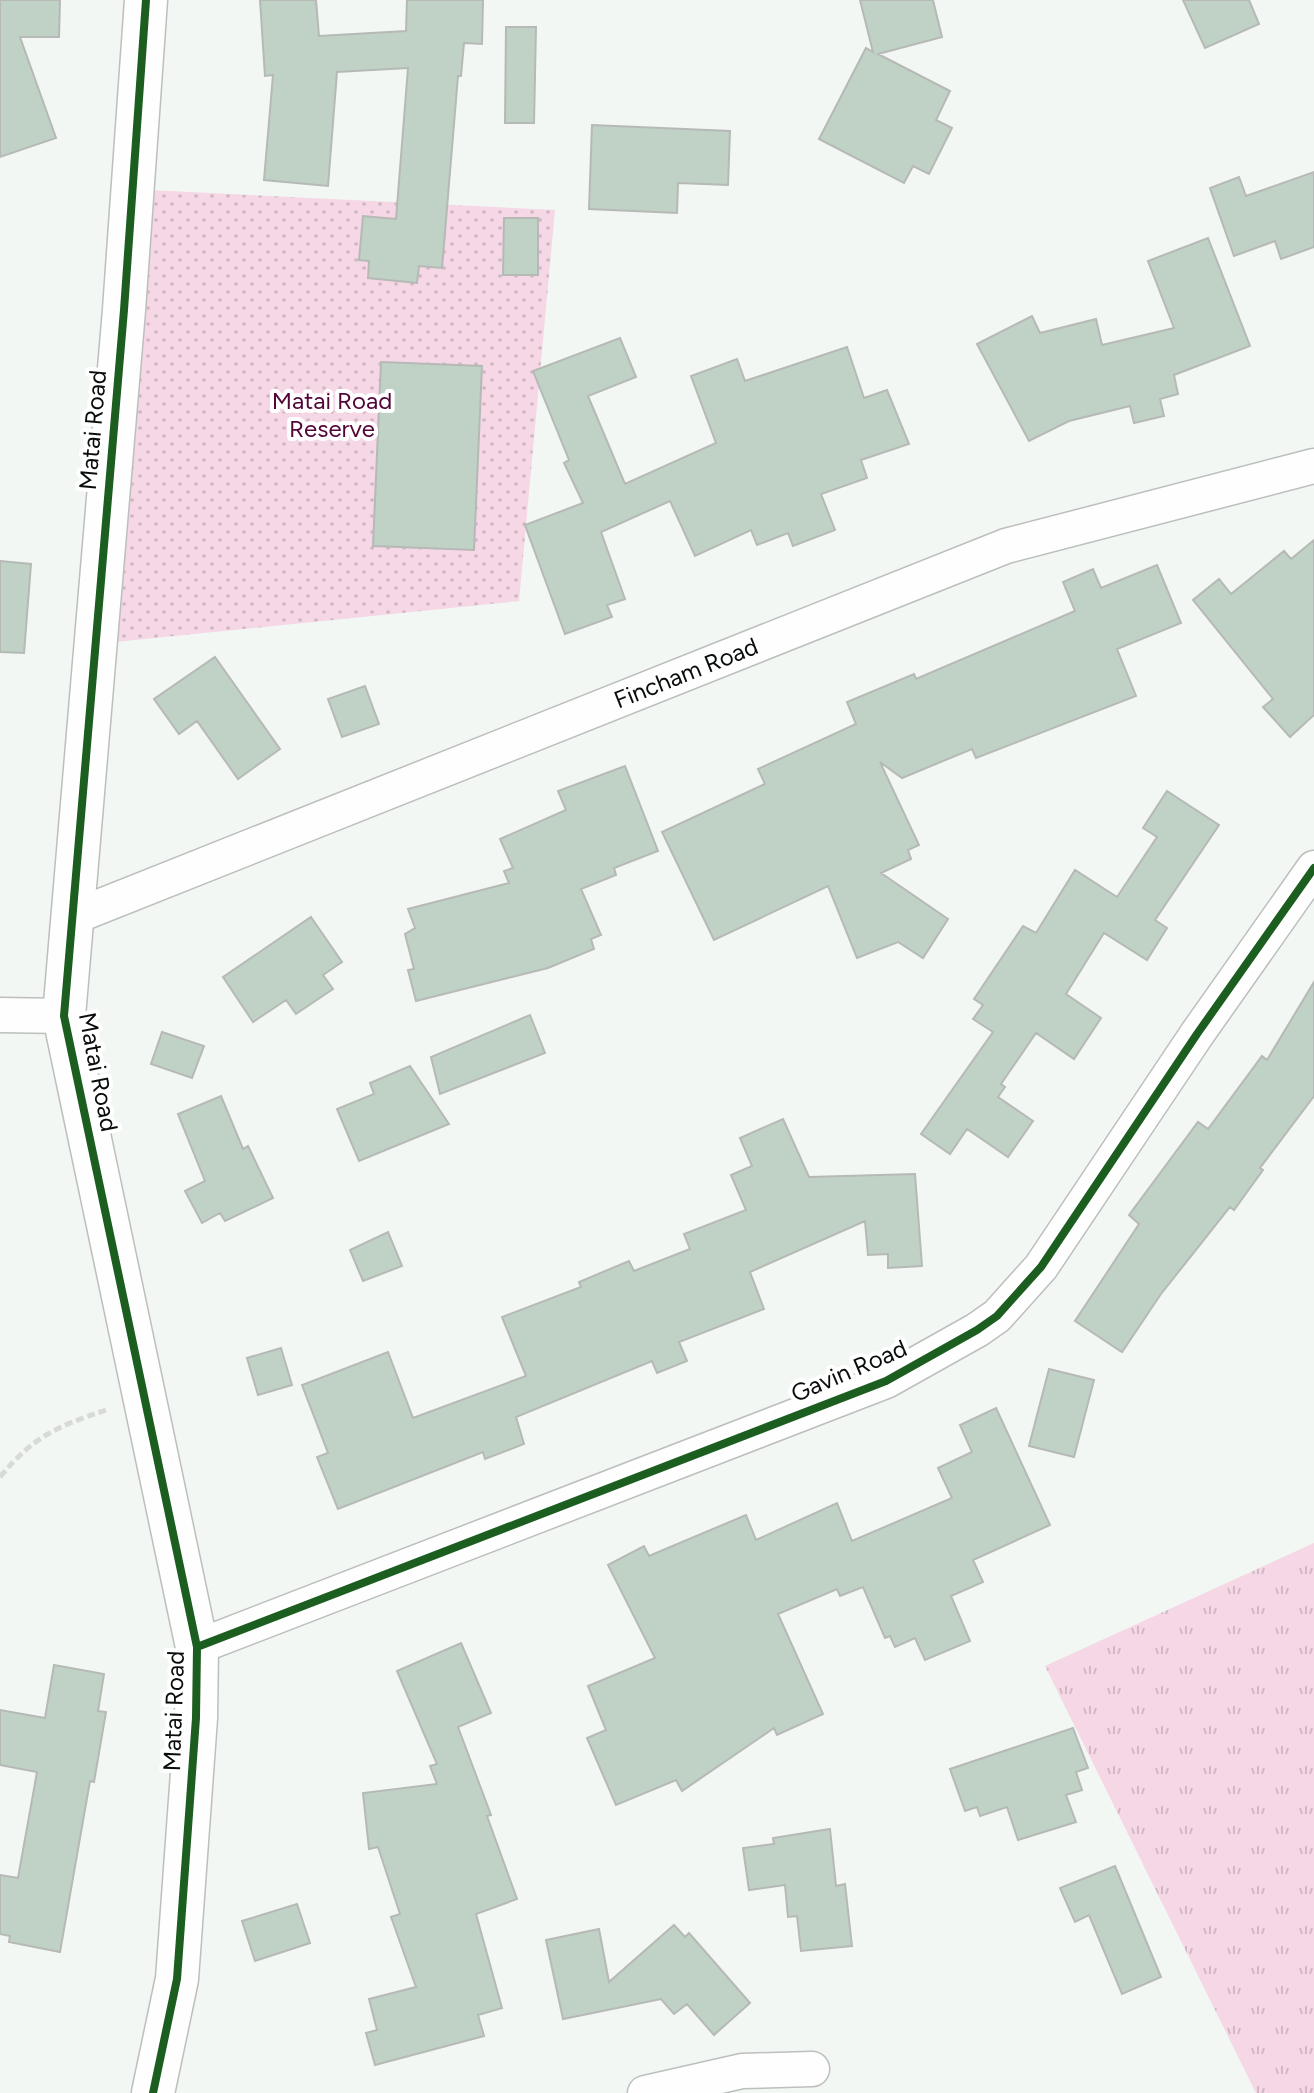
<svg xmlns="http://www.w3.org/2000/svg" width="1314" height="2093" font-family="Figtree,sans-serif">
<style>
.grass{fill:url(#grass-tufts)}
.park{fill:url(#park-dots)}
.building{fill:#bfd2c5;stroke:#b6b9b6;stroke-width:2}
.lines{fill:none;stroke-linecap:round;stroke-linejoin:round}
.minor-casing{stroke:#bcbfbd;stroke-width:37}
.tertiary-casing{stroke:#bcbfbd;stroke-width:45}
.path{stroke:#d8d9d9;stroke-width:5;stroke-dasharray:8 4;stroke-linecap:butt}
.minor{stroke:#fdfefd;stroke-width:34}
.tertiary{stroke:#fdfefd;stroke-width:42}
.cycleway-casing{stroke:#fff;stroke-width:13}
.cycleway{stroke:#1b5e20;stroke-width:8}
.labels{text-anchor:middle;stroke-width:8;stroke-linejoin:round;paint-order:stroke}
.park-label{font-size:24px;fill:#520537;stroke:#fff}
.street-label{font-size:24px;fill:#090d0a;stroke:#fff}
</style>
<defs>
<pattern id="grass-tufts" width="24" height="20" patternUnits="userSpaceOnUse" patternTransform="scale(2)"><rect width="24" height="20" fill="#f5d7e5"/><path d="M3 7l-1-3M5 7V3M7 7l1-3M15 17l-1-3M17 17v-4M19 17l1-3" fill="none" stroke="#d1b7c3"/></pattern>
<pattern id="park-dots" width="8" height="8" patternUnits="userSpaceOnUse" patternTransform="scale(2)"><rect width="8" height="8" fill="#f5d7e5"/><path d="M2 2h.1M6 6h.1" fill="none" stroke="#d1b7c3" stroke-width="1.8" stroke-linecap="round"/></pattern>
</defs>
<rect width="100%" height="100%" fill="#f2f7f3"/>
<path class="grass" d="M1314 1543V2093H1256L1045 1666Z"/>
<path class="park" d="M149 190 555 210 519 601 105 643Z"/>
<path class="building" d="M0 0H60L59 37H20L56 138 0 157Z
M260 0H316L319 36 406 31 407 0H483L482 44 464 43 461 76H458L442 268 419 266 417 283 368 278 369 261 359 260 363 216 396 219 408 68 337 72 328 186 264 180 273 75 265 76Z
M860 0H933L942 37 878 54 950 91 936 120 952 128 929 174 913 166 904 183 819 139 866 48 873 52Z
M1183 0H1249L1259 24 1205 48Z
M506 27H536L534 123H505Z
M592 125 730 131 728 185 678 183 677 213 589 209Z
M1314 172V247L1281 259 1275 241 1234 256 1210 188 1239 177 1246 196Z
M504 218H538V275H503Z
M1208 238 1250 346 1174 375 1178 394 1160 399 1164 416 1134 423 1130 406 1069 421 1029 441 977 344 1032 316 1040 333 1096 319 1102 345 1174 328 1148 261Z
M620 338 636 377 588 396 625 484 716 443 691 376 737 359 745 381 847 347 864 398 887 390 909 444 861 460 867 478 821 494 835 530 793 546 788 533 757 545 751 530 695 556 670 501 601 532 625 599 607 605 612 617 565 634 525 525 583 503 564 463 569 460 533 371Z
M381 362 482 366 474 550 373 546Z
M1314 540V715L1290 737 1263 707 1273 699 1193 600 1219 579 1231 594 1284 551 1291 559Z
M0 561 31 564 24 653 0 652Z
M1157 565 1181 623 1117 649 1136 696 976 758 972 749 902 778 880 762 919 845 908 850 911 859 881 873 948 919 923 958 898 942 857 958 828 886 714 940 662 832 765 784 758 769 856 724 847 702 914 674 916 679 1075 611 1063 582 1093 569 1101 588Z
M215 657 280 749 238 779 197 721 179 734 154 699Z
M365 686 379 724 342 737 328 699Z
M625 766 658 851 614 868 616 875 581 889 601 935 591 939 594 949 548 968 416 1001 408 970 414 969 405 934 415 928 408 909 509 883 504 871 513 868 500 839 566 810 558 791Z
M1167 791 1219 825 1155 920 1167 928 1147 960 1104 933 1066 994 1101 1018 1074 1059 1036 1033 1001 1084 1005 1087 998 1097 1033 1121 1008 1157 967 1129 950 1154 921 1134 993 1032 973 1019 983 1005 974 999 1023 926 1036 933 1075 870 1117 897 1157 837 1143 828Z
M311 917 342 962 323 975 333 989 296 1014 286 1000 253 1022 223 977Z
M1314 982V1096L1260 1168 1263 1170 1234 1210 1230 1207 1161 1294 1122 1352 1075 1321 1139 1224 1129 1215 1198 1122 1208 1129 1262 1056 1267 1060Z
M530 1015 545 1053 440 1094 431 1057Z
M162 1032 204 1046 192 1078 151 1064Z
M410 1066 449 1124 359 1161 337 1109 374 1094 370 1083Z
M221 1096 243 1149 248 1146 273 1198 225 1221 220 1213 202 1223 185 1191 205 1181 178 1114Z
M783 1119 809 1177 915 1174 922 1266 888 1268V1254L868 1255 865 1221 750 1272 764 1309 679 1342 687 1361 657 1373 652 1361 516 1417 524 1444 485 1459 483 1452 338 1509 317 1457 328 1453 302 1385 388 1352 413 1418 526 1376 502 1317 581 1287 579 1282 629 1261 634 1271 690 1249 684 1234 746 1210 731 1175 752 1166 740 1138Z
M388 1232 402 1266 363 1281 350 1250Z
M281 1348 292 1385 258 1395 247 1358Z
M1049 1369 1094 1380 1074 1457 1029 1446Z
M996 1408 1050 1525 973 1560 983 1582 951 1596 970 1641 925 1660 915 1638 895 1647 890 1636 885 1638 863 1587 840 1596 837 1589 778 1614 823 1714 777 1735 774 1728 682 1791 676 1780 616 1805 587 1738 606 1730 588 1686 655 1658 608 1565 644 1546 649 1556 746 1515 756 1540 837 1503 852 1541 952 1498 938 1468 972 1452 960 1425Z
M461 1643 491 1713 458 1727 491 1815 487 1816 517 1899 476 1914 502 2008 478 2015 484 2036 375 2065 366 2033 377 2030 369 1999 416 1987 391 1917 400 1914 378 1847 369 1849 363 1793 437 1784 430 1766 437 1764 397 1671Z
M54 1665 104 1674 98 1711 106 1712 94 1782 90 1781 60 1952 9 1942 10 1936 0 1934V1875L18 1878 37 1772 0 1765V1710L45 1718Z
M1073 1728 1088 1768 1076 1772 1082 1790 1066 1795 1076 1822 1018 1840 1007 1807 980 1816 977 1807 965 1811 950 1769Z
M830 1829 836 1886 845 1884 852 1946 801 1951 797 1916 788 1917 785 1885 749 1890 743 1848 774 1844 773 1838Z
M1115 1866 1161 1977 1122 1994 1089 1915 1075 1922 1060 1888Z
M297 1904 310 1943 255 1961 242 1921Z
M674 1925 685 1937 689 1933 750 2003 714 2035 687 2004 674 2014 661 1999 563 2019 546 1940 599 1929 609 1982Z"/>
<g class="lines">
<g class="minor-casing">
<g id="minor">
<path id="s1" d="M71 918 1006 546 1314 466"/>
<path d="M0 1015 64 1016"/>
<path d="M197 1647 886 1381 977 1330 997 1316 1041 1267 1197 1034 1314 868"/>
<path d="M645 2093 742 2071 812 2069"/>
</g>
</g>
<g class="tertiary-casing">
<path id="tertiary" d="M146 0 124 310 64 1016 197 1647 196 1718 177 1979 153 2093"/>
</g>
<path class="path" d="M0 1477C34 1436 56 1427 106 1410"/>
<use href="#minor" class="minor"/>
<use href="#tertiary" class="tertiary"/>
<g class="cycleway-casing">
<path id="cycleway" d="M146 0 124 310 64 1016 197 1647 196 1718 177 1979 153 2093
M197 1647 886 1381 977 1330 997 1316 1041 1267 1197 1034 1314 868"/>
</g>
<use href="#cycleway" class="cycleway"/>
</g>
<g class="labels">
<g class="park-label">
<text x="332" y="409">Matai Road<tspan x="332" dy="28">Reserve</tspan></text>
</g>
<g class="street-label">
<text transform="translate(93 430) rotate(-85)" y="8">Matai Road</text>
<text dy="8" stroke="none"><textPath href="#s1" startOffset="662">Fincham Road</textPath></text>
<text transform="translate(98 1072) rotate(79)" y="8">Matai Road</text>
<text transform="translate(849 1371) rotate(-23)" y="8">Gavin Road</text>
<text transform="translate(174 1711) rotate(-88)" y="8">Matai Road</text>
</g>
</g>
</svg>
